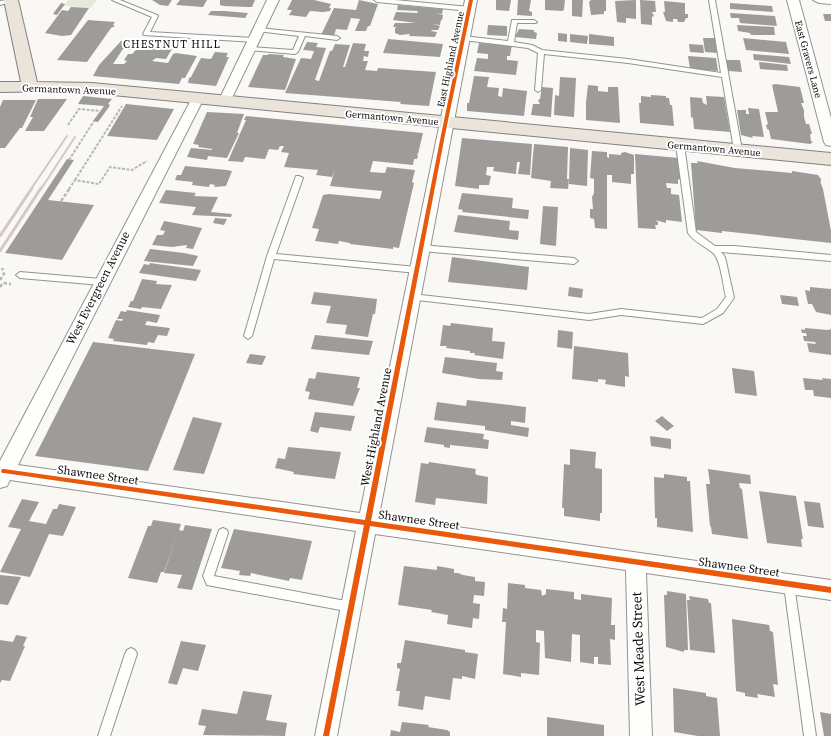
<svg xmlns="http://www.w3.org/2000/svg" width="831" height="736" font-family="'Source Serif 4',serif">
<style>
.cemetery{fill:#e7ead8}
.building{fill:#9e9c99;fill-rule:evenodd}
.lines{fill:none;stroke-linecap:round;stroke-linejoin:round}
.service-casing{stroke:#949392;stroke-width:2}
.minor-casing{stroke:#949392;stroke-width:2}
.primary-casing{stroke:#82817f;stroke-width:2}
.path-far1{stroke:#b8b7b7;stroke-width:2;stroke-dasharray:3 1.5;stroke-linecap:butt}
.path{stroke:#b8b7b7;stroke-width:2.5;stroke-dasharray:3.5 2;stroke-linecap:butt}
.service{fill:#fefefd;fill-rule:evenodd}
.minor{fill:#fefefd;fill-rule:evenodd}
.primary{fill:#ebe4da;fill-rule:evenodd}
.rail-far1{stroke:#d5c7c8;stroke-width:2}
.rail{stroke:#d5c7c8;stroke-width:3}
.cycleway-casing{stroke:#fff;stroke-width:3}
.cycleway{fill:#e8590c;fill-rule:evenodd}
.labels{text-anchor:middle;stroke-width:4;stroke-linejoin:round;paint-order:stroke}
.far-street-label{font-size:10px;fill:#0e0e0e;stroke:#fff}
.far-neighbourhood-label{font-size:11px;letter-spacing:1px;fill:#0e0e0e;stroke:#fff}
.street-label{font-size:12px;fill:#0e0e0e;stroke:#fff}
.near-street-label{font-size:14px;fill:#0e0e0e;stroke:#fff}
</style>
<rect width="100%" height="100%" fill="#faf8f4"/>
<path class="cemetery" d="M68 0H97L91 8 63 6Z"/>
<path class="building" d="M152 0H172L168 6 160 5Z
M180 0H207L203 7 176 5Z
M220 0H255L252 7H248L224 6 220 5Z
M292 0H314L331 4 329 8H331L330 11 323 12 310 11 306 17 289 15 292 10H287Z
M359 0 378 4 370 26H368L366 31H355L360 19 351 18 347 30 336 29 334 36 321 35 334 8 356 10Z
M496 0H511L509 11 496 10Z
M518 0H531L529 11 532 12V16L517 15Z
M545 0H565L564 9 563 11 545 10Z
M572 0H583L582 17 572 16Z
M591 0H606V11H604V14L591 15 589 2Z
M636 0V19L626 18V23L617 22 615 1Z
M640 0 655 1 656 12H652L654 16 652 17V25L641 24Z
M664 1 685 3V14H688V18H686L684 22H678L677 19H673V22L666 21 663 12H665Z
M61 3 65 4 57 15 53 14Z
M730 3 772 6 773 12 730 9Z
M398 5 443 9 442 14 436 13 443 15 442 20H434H441L440 25 433 24 440 26 438 30H432L431 31 437 32 435 37 409 36 410 34 400 35 395 33V28L397 27H393L395 23H416L393 20 396 12 417 13 418 11 397 10Z
M71 7 89 8 71 35 62 36 45 33 62 10 68 11Z
M211 11H224L248 13 245 18 208 15Z
M730 13 775 16 777 26 740 23 739 18H731Z
M823 14H831V21H825Z
M88 20 115 22 113 25 115 26 111 28 87 62 57 60Z
M488 25 507 26V36L487 35Z
M737 25 774 27 775 35H751L750 33 738 31Z
M519 29 534 30V32L537 33 536 39 515 37Z
M558 33 567 34V42L558 41Z
M570 34 588 36 587 44 570 42Z
M589 34 614 37V46L589 44Z
M703 38H715L717 53 705 52Z
M743 38 786 42 789 54 746 50Z
M388 39 443 44 440 57 383 53Z
M121 41 150 43 148 48 159 50 160 48 172 49 166 59 156 58 152 61 168 63 173 54 176 53 197 56 185 78H182L179 84 93 76 99 65ZM123 49 136 50 132 54H128L124 60 127 61 124 64H113Z
M307 42 318 43 316 47 326 48 315 80 319 81 330 51H332L335 44 350 45 343 67H345L353 43 366 44 364 51H369L368 57 364 56 363 61H368L365 70 377 71 378 68 436 72 429 106 400 104 401 102 285 93 301 58 311 59 314 51 303 50Z
M479 43 512 45 510 56H507V60L518 61 516 75 474 71 477 58 488 59V54L477 53Z
M689 44 703 45 704 53 690 52Z
M215 52 228 53 226 57H229L216 86 188 83 189 78 191 77 201 58 211 59Z
M268 54 284 55 283 57 296 59 285 90 248 87 263 55H268Z
M753 54 789 57 791 64 754 60Z
M688 56 716 58 718 71 690 69Z
M726 60H740L742 72 728 71Z
M759 62 787 65 788 71 760 69Z
M474 76 489 77 487 87 499 88 498 96 502 97 503 88 527 91 524 116 467 111V103H469Z
M560 77 576 78 574 117 554 115 555 95 559 96Z
M775 84 800 87 804 103H801L804 110V117L806 124H809L812 134H810L811 141 813 142 810 144 771 139 769 130 767 129 766 125 768 124 765 112H778L772 85Z
M588 85 598 86V91L608 92V87H618L620 123 586 120V102Z
M542 87 553 88 551 117 531 115 533 104H540L538 100 540 99Z
M651 95 666 96V98H669L670 105H672L674 126 640 123 639 103H641V96L651 97Z
M83 96 112 99 108 104 110 105 109 107 98 122 93 121 104 106 78 104Z
M706 96 724 97 730 132 694 129 693 118 691 117 690 97 702 98 703 103 707 105Z
M38 99H67L44 131H25L33 117H30Z
M3 100H36L22 128H20L5 148H0V107Z
M126 104 174 109 157 140 107 136Z
M748 108 759 109 764 137 752 136 753 138 741 135 737 110H746V114H749Z
M207 112 244 114 237 133H239L227 158 208 156 207 160 187 157 191 148 212 150V149L198 147 199 145 193 144Z
M246 116 423 133 418 154H416L418 155 417 159H414L413 165 373 161 370 172 385 173 387 167 415 170 412 182 414 183 399 248 393 247V249L350 244V243L339 241 338 244 315 241 319 229 312 228 323 195 329 194 380 199 382 191 330 186 335 169 332 177 316 175 318 170 284 167 289 153 281 152 284 146H280L278 150 269 149 265 159 245 157 243 162 228 161 246 120H244Z
M462 138 532 144 530 175 518 174 520 162H517L516 174 493 171 494 167H487L486 175 491 176 489 185H479V189L455 186Z
M534 144 568 147 567 179H569L568 189 550 188 551 181 531 178Z
M570 148 588 150 587 186 569 184Z
M592 151 607 152V157L609 158V154L621 155V153L625 152 634 155V174H631V184L612 182V175H607V229L595 228 594 219 590 218V209H593L592 197 594 193V179L590 178Z
M635 154 679 158 682 180 678 179V184L666 183 667 188H671V194L679 195 682 222 666 220V223L655 220 658 222V225H655L656 229 638 228Z
M67 159 74 160 48 200 94 205 62 260 5 253Z
M697 161 735 168 792 173V171L818 175 821 179V182L820 181 823 189 831 231V243L722 231V233L696 230 691 163H698Z
M185 166 227 170 232 171 226 186 214 187 215 185 210 184 209 187 192 185 193 182 175 180 177 175H181Z
M166 190 196 193 194 196 218 197 211 212 232 214 231 217 192 215 196 207 159 203Z
M462 193 513 198 512 208 529 210 528 219 462 212 463 210 458 209Z
M543 206 558 207 556 246 540 244Z
M458 215 510 221 509 230 519 231 518 240 454 232Z
M215 218 227 219 224 225 213 223Z
M164 221 202 228 193 249 186 248 187 245 172 247 152 245 157 235H163L165 231 160 230Z
M150 249 184 253 198 256 193 266 144 261Z
M452 257 529 267 527 290 448 282Z
M150 263 201 270 196 281 139 273 144 264 149 265Z
M142 279 157 281 156 284 172 285 161 309 142 307 141 309 128 307 131 301H133Z
M569 287 583 289 582 298 568 296Z
M810 287 831 289V315L816 312 812 304H808L805 290 810 291Z
M314 292 377 299 375 314H373L368 337 345 334 347 325 326 323 331 306 311 304Z
M780 295 797 297 799 306 782 304Z
M127 310 160 315 157 323 147 321 145 325 170 328 167 336 158 335 154 343 148 342 147 345 113 341 114 339 108 338 116 320 122 321 123 319H117L121 311 126 312Z
M451 323 493 328 492 341 505 342 503 359 474 355 475 353H470V351L446 348 447 346H440L443 325 450 326Z
M805 328 828 330 831 329V355L809 352 807 343 816 344 815 342 804 341 803 336H807L806 333H802L801 329 805 330Z
M558 330 573 332 572 349 557 347Z
M315 335 373 341 369 355 311 349Z
M93 342 195 354 148 471 35 456Z
M574 346 628 353 629 377 625 376V387L605 384 606 380 598 379V382L572 379Z
M250 354 266 356 262 365 246 363Z
M445 357 497 363 496 371 503 372 502 380 479 379 442 373Z
M732 368 754 371 757 396 735 393Z
M317 372 360 377 357 388H360L353 406 308 399 310 392 305 391 309 378 315 379Z
M803 378 823 380 822 378 831 379V398L814 396 813 390H805Z
M467 400 526 407 525 423 511 421V425L529 428 528 437 485 430V426L434 420 437 402 466 406Z
M315 412 355 416 351 431 320 427 318 433 310 431Z
M662 416 674 426 667 431 655 421Z
M193 417 222 423 204 474 173 470Z
M427 427 484 434 483 439 489 440 488 449 450 445V448L444 447V445L424 442Z
M650 436 671 439V449L651 446Z
M288 447 341 452 335 479 293 474 294 472 275 468 278 458 285 459Z
M570 449 596 452 595 468 602 469V513H600V521L564 516V508H562L564 464 570 465Z
M429 462 476 469 475 473 477 475 488 477 487 504 436 498 435 505 415 502 421 463 428 464Z
M708 469 750 475 751 484 739 483 740 488 742 489 748 539 712 534 711 527 710 526 706 484H710Z
M664 474 687 477V481H690L693 532 657 527V518H655L654 477 664 478Z
M759 491 796 496 803 539H801L802 547 767 543Z
M22 499 39 502 29 521 46 524 53 509H57L59 504 76 507 63 536 49 534 30 577 0 572 21 529 8 527Z
M804 501 820 503 824 528 808 526Z
M153 520 181 524 179 530 183 531 185 525 212 529 192 590 177 588 182 575 164 573 178 533 164 572H161L157 583 128 578 148 526H151Z
M234 529 312 541 302 580 290 578 289 581 251 573 250 576 239 575 240 571 221 568Z
M404 566 437 570V566L454 569V573H458L463 575 475 577V581L485 582 484 596 474 595 473 603 480 604 479 619 473 618 472 628 447 624 448 615 431 612 432 610 398 605Z
M0 575 21 577 8 605 0 604Z
M508 583 525 585V588L541 590 542 596 546 594V589L574 592V599L581 600V594L612 598 611 625H615V640L610 639 611 665 598 664V657H594V664L580 662V635L572 634 571 662 545 658 544 631 536 630V642L540 643 539 675 521 673V677L503 674 506 622H502L503 608 507 609Z
M667 591 686 594 688 650H684V652L666 647 664 595H667Z
M689 596 708 599 709 603H711L715 653 690 650 687 600H690Z
M732 619 769 625 770 631 773 632 778 685 773 684 775 697 757 694 758 698 745 696V693L736 691Z
M16 635 27 637 23 646H25L10 681 2 680 0 683V640L13 642Z
M405 640 465 650V652L478 654 475 679 462 676V679L453 678 450 700 425 696 423 710 398 706 400 691H396L400 669 397 668V663H401Z
M181 641 206 645 198 671 183 668 177 685 168 683Z
M673 688 706 693V696L717 698 720 736H698L674 732Z
M243 691 272 695 266 720 287 723 285 736 203 735 206 726 198 725 202 709 237 714Z
M820 712 831 714V736H824Z
M547 717 604 725V736H547Z
M402 722 429 725 428 727 447 730 450 732V736H390L391 730 400 732Z"/>
<g class="lines">
<g class="service-casing">
<path id="service" d="M7 0 14 1 0 5V1Z
M112 0H120L157 15 158 16 150 32 254 38 257 40 254 42 144 35 143 34 152 17Z
M374 0H395L470 7 473 9 470 11 377 2Z
M709 0H715L742 150 738 152 734 150 722 77 628 63 544 54 541 90 538 92 535 90 538 53 528 48 463 40 460 38 463 36 508 41 512 20H534L537 22 536 23H517L514 42 532 45 542 50 628 59 721 73Z
M259 28 337 36 340 38 337 40 305 36 298 52 295 54 248 50V48L250 47 293 50 299 36 257 31 256 30Z
M677 143H680L684 145 696 232 715 246H734L831 255V261L721 252 725 257 734 298 723 313 703 324 621 315 589 320 409 299 408 297 412 294 589 314 621 309 702 318 717 309 726 297C723 286 721 260 713 253 705 246 694 242 688 233L676 145Z
M296 176H299L303 178 276 254 417 267 421 270 417 273 274 259 252 336 248 339 244 336 267 256Z
M421 245 574 258 578 261 574 264 421 251 417 248Z
M20 272 101 279 105 282 101 285 20 278 16 275Z
M223 528 227 530 228 533 214 576 351 602 355 603 357 607 355 611 351 612 207 585 203 576 218 533 219 530Z
M789 580 793 581 794 585 816 736H804L784 585 785 581Z
M131 648 135 650 137 654 110 736H98L125 654 127 650Z"/>
</g>
<g class="minor-casing">
<path id="minor" d="M267 0H279L231 100 229 103H221L219 100Z
M465 0H477L379 516 831 580V600L646 573 652 736H630L626 570 375 534 337 736H315L356 531 10 480 7 486 0 488V461L192 98 198 94 204 98 18 465 360 513Z
M787 0H799L831 118V146L826 145 824 142Z
M813 0H831V4L819 3Z"/>
</g>
<g class="primary-casing">
<path id="primary" d="M4 0H18L37 82 92 83 831 153V165L92 93 57 91 0 92V82H21Z"/>
</g>
<path class="path-far1" d="M68 125 79 109 100 111
M69 160 94 121
M75 180 122 106
M69 189 75 180 99 184 110 167 132 170 147 161"/>
<path class="path" d="M61 201 70 188
M0 280 4 274 2 268
M0 287 3 283 11 284"/>
<use href="#service" class="service"/>
<use href="#minor" class="minor"/>
<use href="#primary" class="primary"/>
<path class="rail-far1" d="M31 189 67 136
M41 189 75 137"/>
<path class="rail" d="M0 236 32 188
M0 251 41 188"/>
<g class="cycleway-casing">
<path id="cycleway" d="M469 0H473L445 135 371 521 831 587V593L370 526 329 736H323L364 525 4 473H2L1 471 2 469H4L365 520 441 135Z"/>
</g>
<use href="#cycleway" class="cycleway"/>
</g>
<g class="labels">
<g class="far-street-label">
<text transform="translate(450 59) rotate(-78)" y="4">East Highland Avenue</text>
<text transform="translate(809 59) rotate(75)" y="4">East Gravers Lane</text>
<text transform="translate(69 89) rotate(2)" y="4">Germantown Avenue</text>
<text transform="translate(392 117) rotate(5)" y="4">Germantown Avenue</text>
<text transform="translate(714 148) rotate(5)" y="4">Germantown Avenue</text>
</g>
<g class="far-neighbourhood-label">
<text x="172" y="48">CHESTNUT HILL</text>
</g>
<g class="street-label">
<text transform="translate(98 288) rotate(-63)" y="4">West Evergreen Avenue</text>
<text transform="translate(376 427) rotate(-79)" y="4">West Highland Avenue</text>
<text transform="translate(98 475) rotate(8)" y="4">Shawnee Street</text>
<text transform="translate(419 520) rotate(8)" y="4">Shawnee Street</text>
<text transform="translate(739 567) rotate(8)" y="4">Shawnee Street</text>
</g>
<g class="near-street-label">
<text transform="translate(638 649) rotate(-92)" y="5">West Meade Street</text>
</g>
</g>
</svg>
